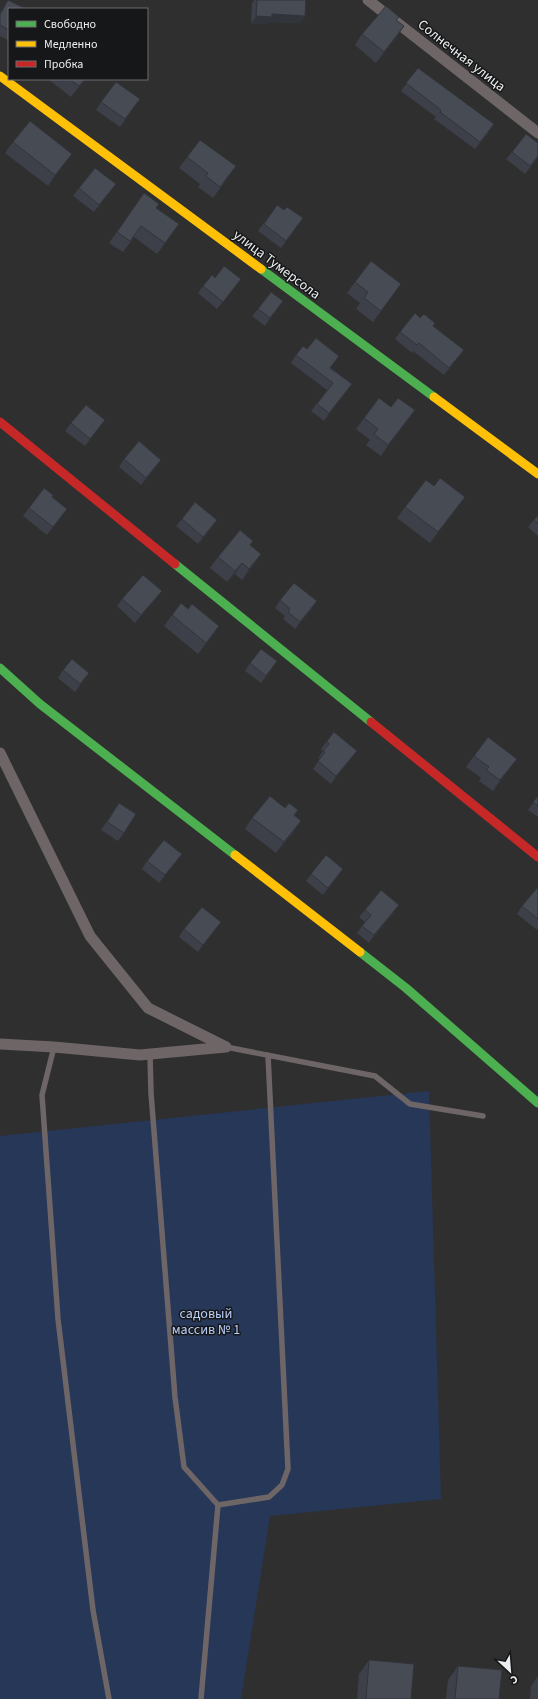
<svg xmlns="http://www.w3.org/2000/svg" width="538" height="1699" font-family="'Source Sans 3',sans-serif">
<style>
.green{fill:#273758}
.lines{fill:none;stroke-linecap:round;stroke-linejoin:round}
.lane{stroke:#6e6567;stroke-width:5.5}
.street{stroke:#6e6567;stroke-width:11}
.fast{stroke:#4caf50;stroke-width:9}
.slow{stroke:#ffc107;stroke-width:9}
.jam{stroke:#c62828;stroke-width:9}
.wall{fill:#3d4048}
.shaded-wall{fill:#32343b}
.building{fill:#474b54;stroke:#32343b}
.labels{text-anchor:middle;stroke-width:3;stroke-linejoin:round;paint-order:stroke}
.street-label{font-size:14px;fill:#ecedee;stroke:#161718}
.park-label{font-size:14px;fill:#b8cdf8;stroke:#161718}
</style>
<rect width="100%" height="100%" fill="#2f2f30"/>
<path class="green" d="M429 1091 441 1499 270 1516 241 1699H0V1136Z"/>
<g class="lines">
<path class="lane" d="M54 1047 42 1095 58 1319 93 1610 109 1699
M226 1047 375 1076 410 1104 483 1116
M150 1054 151 1093 175 1397 184 1467 218 1505 269 1497 282 1485 288 1469 268 1055
M201 1699 218 1505"/>
<path class="street" d="M368 0 538 133
M0 753 90 936 148 1008 226 1047 140 1055 54 1047 0 1044"/>
<path class="fast" d="M261 269 434 397
M175 564 371 722
M0 668 40 704 235 855
M360 952 406 988 538 1103"/>
<path class="slow" d="M0 76 261 269
M434 397 538 474
M235 855 360 952"/>
<path class="jam" d="M0 422 175 564
M371 722 538 857"/>
</g>
<path class="wall" d="M8 0 9 9V41L0 36V13Z
M254 0H306L305 16 300 23 268 22 266 24H251L252 3Z
M396 20 397 37 376 63 355 45 362 34Z
M418 68 489 132 475 149 434 119 436 117 401 91Z
M48 79H86L71 97Z
M140 99 120 127 96 110 101 102Z
M13 142 64 165 48 186 5 153Z
M538 143V157L525 174 506 159 512 152Z
M187 157 236 166 213 198 198 187 200 184 179 168Z
M116 184 94 212 73 196 79 188Z
M144 193 156 208 179 224 157 254 134 237 123 252 109 243Z
M277 205 284 210 303 218 281 248 258 231Z
M215 278 241 279 217 309 198 293 203 286Z
M355 282 393 295 373 322 356 309 360 303 347 293Z
M283 301 265 326 252 316 258 309Z
M420 318 433 326 458 357 444 375 413 351 412 353 395 339 400 332Z
M296 355 331 368 352 384 324 421 311 411 327 390 291 363Z
M391 407 415 410 381 456 366 445 370 440 356 429 364 418Z
M105 420 85 446 65 431 71 423Z
M124 459 156 467 141 485 119 467Z
M52 497 67 509 47 535 23 516 29 508Z
M465 497 457 508 430 543 397 518 405 507Z
M538 515V536L528 527Z
M182 519 212 528 198 544 176 526Z
M250 545 261 554 254 565 242 580 235 574 227 582 210 568 218 557Z
M122 599H156L135 623 117 606Z
M280 600 312 609 295 629 283 619 285 616 275 608Z
M172 615 212 637 198 654 164 626Z
M250 663 272 669 261 683 245 671Z
M63 670 89 673 75 692 58 678Z
M327 741 357 751 331 784 313 769 320 759 318 758 323 751 321 749Z
M474 756 517 759 493 791 479 781 481 778 466 767Z
M538 796V817L528 810Z
M119 803 124 833 118 841 101 830Z
M285 808 298 810 295 815 294 832 276 853 245 829 252 818Z
M147 861 176 862 159 883 142 869Z
M311 874 338 876 323 895 306 881Z
M538 889V928L537 930 517 914 522 906Z
M365 910 394 912 369 943 357 933 365 922 359 917Z
M221 922 198 952 179 937 184 929Z
M369 1660 411 1699H357L359 1674Z
M458 1666 499 1699H446L448 1680Z
M538 1676V1699H530L531 1686Z"/>
<path class="shaded-wall" d="M272 14 305 16 300 23 268 22 266 24H251L256 16Z
M404 26 397 37 376 63 384 52Z
M85 79H86L71 97 79 86Z
M72 154 64 165 48 186 55 175Z
M283 301 278 309 265 326 270 318Z
M352 384 346 392 324 421 329 413Z
M415 410 407 421 381 456 388 445Z
M105 420 100 427 85 446 90 439Z
M161 460 156 467 141 485 146 478Z
M465 497 457 508 430 543 438 532Z
M67 509 62 517 47 535 53 527Z
M217 520 212 528 198 544 203 537Z
M261 554 254 565 242 580 249 569Z
M242 563 235 574 227 582 235 571Z
M162 591 156 599 135 623 141 615Z
M317 601 312 609 295 629 300 622Z
M219 626 212 637 198 654 206 643Z
M357 751 351 758 331 784 336 776Z
M517 759 509 770 493 791 500 780Z
M301 821 294 832 276 853 284 842Z
M182 854 176 862 159 883 165 875Z
M343 869 338 876 323 895 328 888Z
M399 905 394 912 369 943 374 935Z
M221 922 216 930 198 952 203 945Z"/>
<path class="building" d="M8 0 26 9H9V30L0 25V15Z
M257 0H306L305 16 272 14V17L256 16Z
M386 6 399 17 396 20 404 26 384 52 362 34Z
M418 68 494 124 480 142 440 112 441 110 406 83Z
M69 79H85L79 86Z
M116 82 140 99 125 119 101 102Z
M30 121 72 154 55 175 13 142Z
M526 134 538 143V156L530 166 512 152Z
M200 140 236 166 220 187 206 176 208 173 187 157Z
M95 168 116 184 99 205 79 188Z
M144 193 159 204 156 208 179 224 165 243 141 226 130 241 117 232Z
M277 205 284 210 287 207 303 218 286 241 264 224Z
M371 261 401 284 381 311 364 298 368 292 355 282Z
M224 266 241 279 223 302 203 286 212 275 215 278Z
M271 292 283 301 270 318 258 309Z
M415 313 420 318 424 314 435 323 433 326 464 350 449 368 419 343 417 345 400 332Z
M316 338 339 356 330 368 352 384 329 413 317 404 333 383 296 355 303 346 307 349Z
M379 398 391 407 398 398 415 410 388 445 374 434 378 429 364 418Z
M86 405 105 420 90 439 71 423Z
M139 441 161 460 146 478 124 459Z
M440 478 465 497 438 532 405 507 426 480 434 486Z
M44 488 53 495 52 497 67 509 53 527 29 508Z
M195 502 217 520 203 537 182 519Z
M538 515V524L534 520Z
M240 530 253 541 250 545 261 554 249 569 242 563 235 571 218 557Z
M143 575 162 591 141 615 122 599Z
M294 583 317 601 300 622 288 612 290 609 280 600Z
M181 603 188 609 192 604 219 626 206 643 172 615Z
M261 649 277 661 266 676 250 663Z
M72 659 89 673 80 684 63 670Z
M334 732 357 751 336 776 318 761 325 752 323 751 329 744 327 741Z
M488 737 517 759 500 780 486 770 489 767 474 756Z
M270 796 285 808 289 803 298 810 294 815 301 821 284 842 252 818Z
M538 796V806L533 802Z
M119 803 136 814 124 833 107 822Z
M164 840 182 854 165 875 147 861Z
M326 855 343 869 328 888 311 874Z
M537 888 538 889V919L522 906Z
M381 890 399 905 374 935 362 926 371 915 365 910Z
M202 907 221 922 203 945 184 929Z
M369 1660 414 1664 411 1699H366Z
M458 1666 502 1670 499 1699H455Z"/>
<g class="labels">
<g class="street-label">
<text transform="translate(462 55) rotate(38)" y="5">Солнечная улица</text>
<text transform="translate(277 264) rotate(37)" y="5">улица Тумерсола</text>
</g>
<g class="park-label">
<text x="206" y="1318">садовый<tspan x="206" dy="16">массив № 1</tspan></text>
</g>
</g>
<rect x="8" y="8" width="140" height="72" fill="#161718" stroke="#6c6d6e"/>
<rect x="16" y="21" width="20" height="6" fill="#4caf50" stroke="#6c6d6e"/>
<text x="44" y="28" font-size="12" fill="#ecedee">Свободно</text>
<rect x="16" y="41" width="20" height="6" fill="#ffc107" stroke="#6c6d6e"/>
<text x="44" y="48" font-size="12" fill="#ecedee">Медленно</text>
<rect x="16" y="61" width="20" height="6" fill="#c62828" stroke="#6c6d6e"/>
<text x="44" y="68" font-size="12" fill="#ecedee">Пробка</text>
<g transform="translate(510 1671) rotate(154)" stroke="#161718" stroke-width="3" paint-order="stroke">
<path d="M0-3L7 15L0 10L-7 15Z" fill="#ecedee"/>
<text y="-6" font-size="11" font-weight="bold" text-anchor="middle" fill="#ecedee">С</text>
</g>
</svg>
